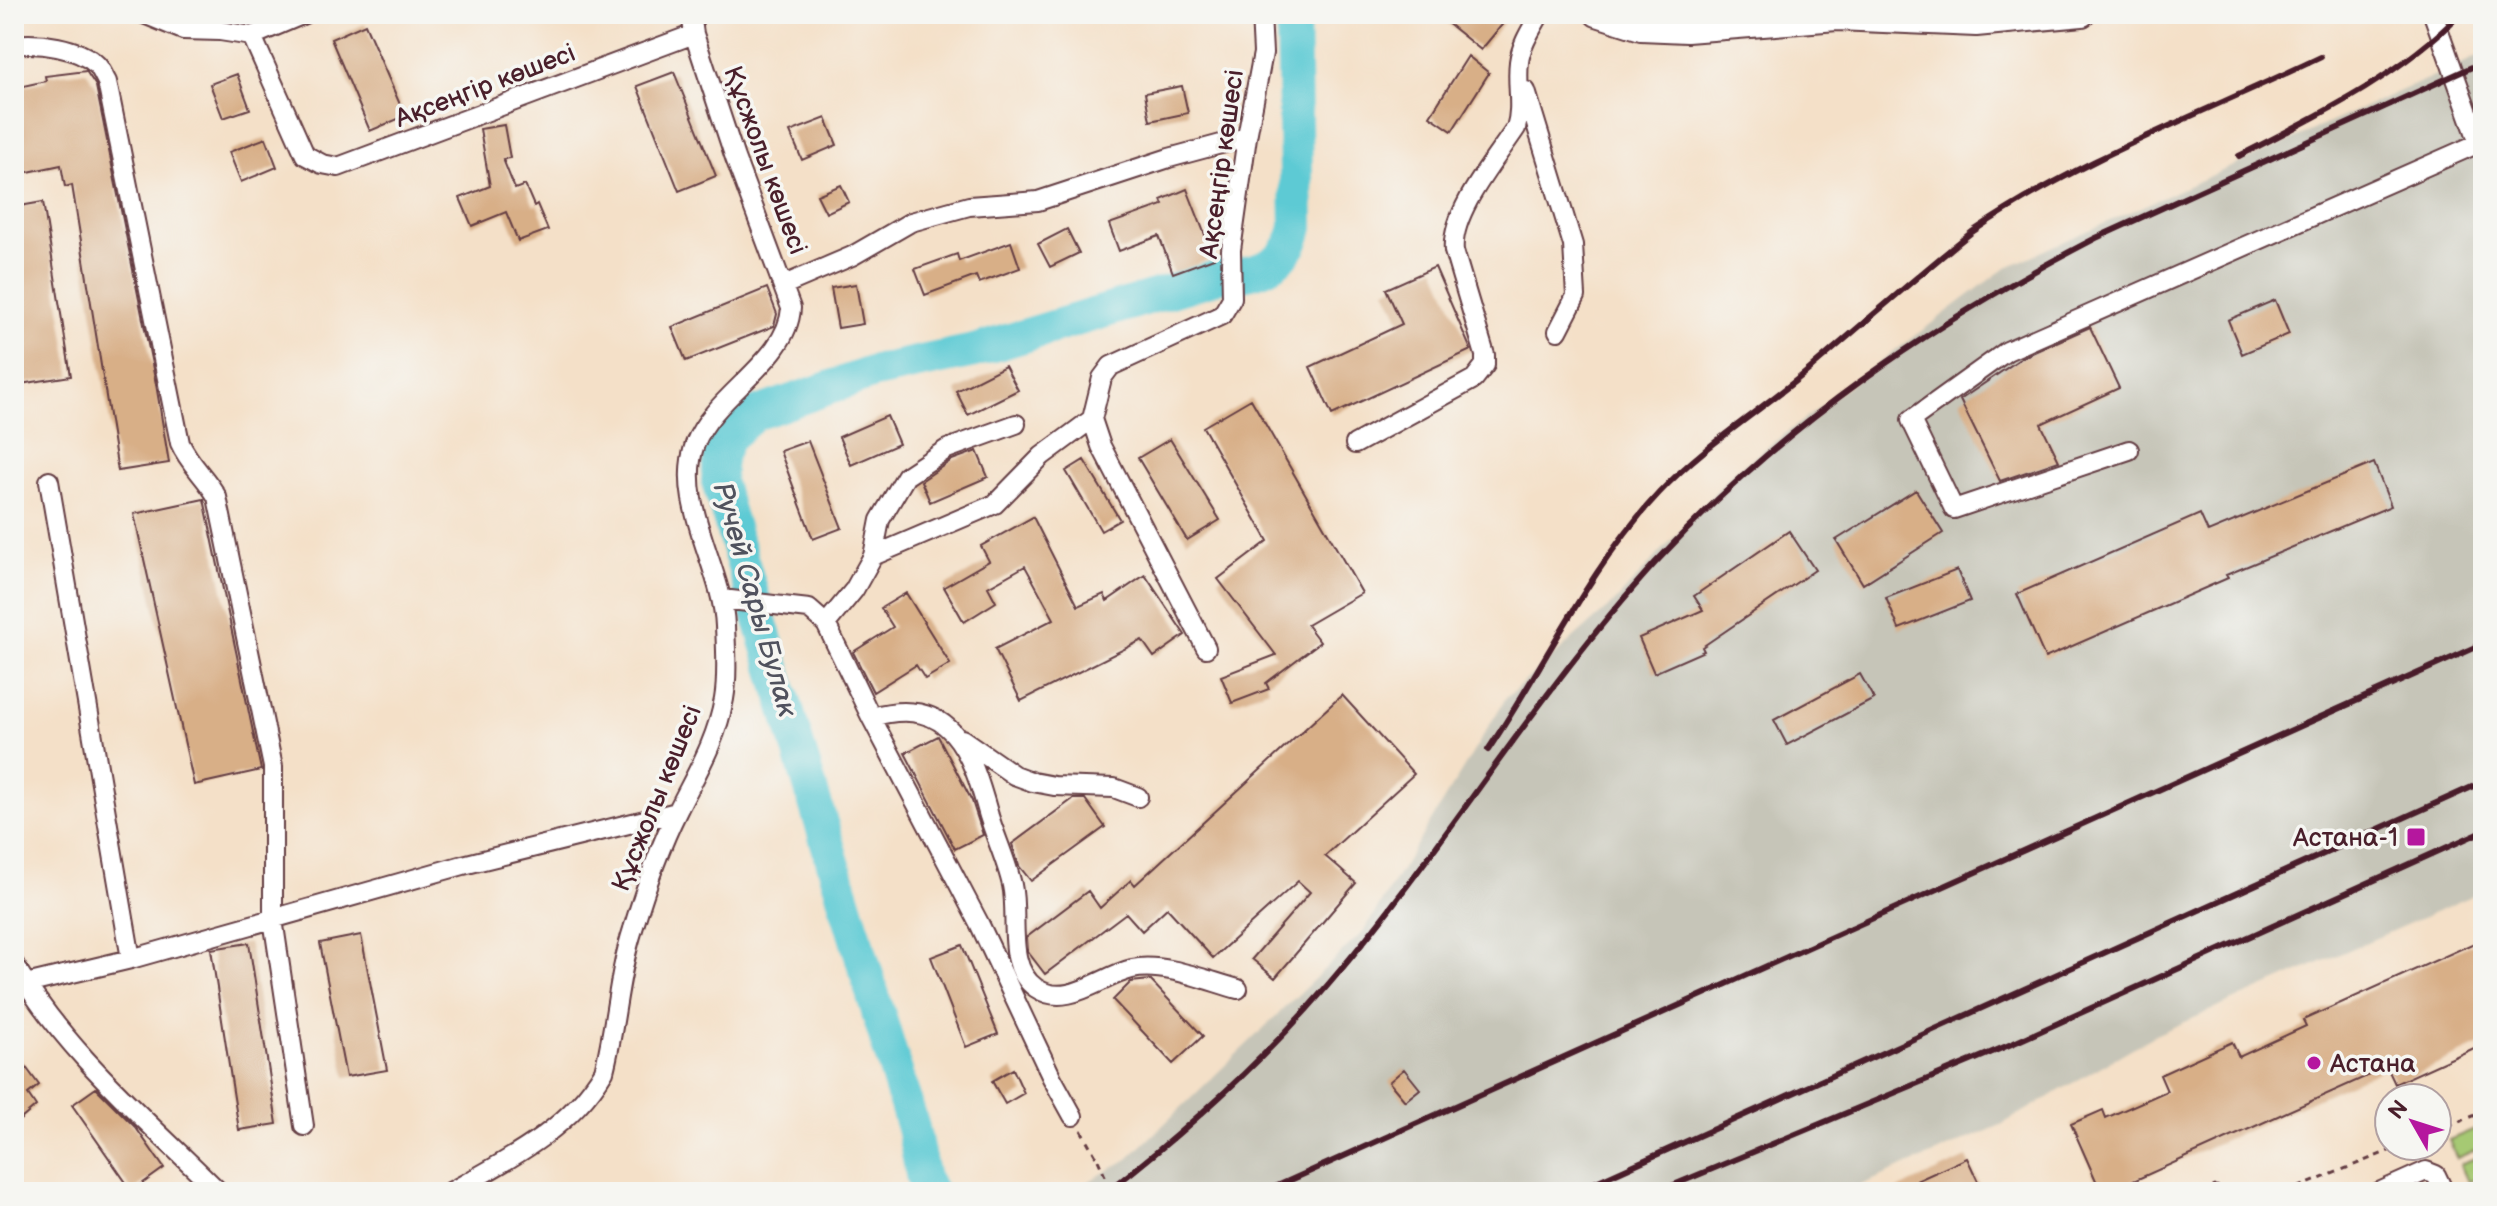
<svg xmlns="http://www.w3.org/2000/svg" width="2497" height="1206" font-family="'Balsamiq Sans',sans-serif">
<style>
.industrial{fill:#c6c5b8}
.green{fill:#a6c973;stroke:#78744f;stroke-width:2}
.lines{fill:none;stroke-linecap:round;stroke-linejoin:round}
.river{stroke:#5dcad4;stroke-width:34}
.building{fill:#d8af87}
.minor-casing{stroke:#643c43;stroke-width:22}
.major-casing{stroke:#643c43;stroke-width:28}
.path{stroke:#643c43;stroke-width:3;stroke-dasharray:6 6;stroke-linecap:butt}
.minor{stroke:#fff;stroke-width:18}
.major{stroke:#fff;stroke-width:24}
.rail{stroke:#4a1f2b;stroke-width:6}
.path-bridge{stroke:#643c43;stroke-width:3;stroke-dasharray:6 6;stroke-linecap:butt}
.poi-dot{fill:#b5179e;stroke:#f6f6f2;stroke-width:3}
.labels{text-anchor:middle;stroke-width:7;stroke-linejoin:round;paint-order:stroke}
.street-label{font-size:26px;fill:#4a1f2b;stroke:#f6f6f2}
.poi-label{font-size:26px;fill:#4a1f2b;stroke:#f6f6f2;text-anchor:end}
.water-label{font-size:28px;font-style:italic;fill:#50525e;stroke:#f6f6f2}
</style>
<rect width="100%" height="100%" fill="#f6f6f2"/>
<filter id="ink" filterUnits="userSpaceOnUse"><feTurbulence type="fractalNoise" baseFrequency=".0125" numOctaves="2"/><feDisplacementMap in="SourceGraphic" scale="16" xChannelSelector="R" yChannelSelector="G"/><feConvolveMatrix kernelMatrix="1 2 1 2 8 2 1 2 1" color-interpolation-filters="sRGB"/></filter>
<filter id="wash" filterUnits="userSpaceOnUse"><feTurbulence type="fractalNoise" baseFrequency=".006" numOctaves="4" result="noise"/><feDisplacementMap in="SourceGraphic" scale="32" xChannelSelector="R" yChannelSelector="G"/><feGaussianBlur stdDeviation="1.8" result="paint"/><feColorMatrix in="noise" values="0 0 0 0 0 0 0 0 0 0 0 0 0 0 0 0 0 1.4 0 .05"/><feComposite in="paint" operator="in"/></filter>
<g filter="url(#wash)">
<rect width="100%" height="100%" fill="#f4e0c8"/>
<path class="industrial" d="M2483 54V891L2153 1036 2001 1125 1845 1192H1070L1128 1159 1364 931 1506 698 1616 601 1733 473 2005 268Z"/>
<path class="green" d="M2477 1128 2483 1147 2457 1158 2449 1140Z
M2483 1155V1176L2468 1182 2460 1164Z"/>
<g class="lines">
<path class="river" d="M931 1192 923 1179 913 1128 718 481 720 457 728 437 755 414 874 372 974 351 1220 276C1254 275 1289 266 1297 227L1293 14"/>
</g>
<g id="blocks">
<path class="building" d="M1436 14H1511L1481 50Z
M365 24 405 116 370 131 331 39Z
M1468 56 1489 73 1452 131 1430 116Z
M86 71 96 86 156 384 169 463 118 471 72 185 65 187 61 165 14 175V88L46 81 45 76Z
M674 72 716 176 679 191 637 86Z
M237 74 250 109 223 118 210 84Z
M1182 86 1188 113 1150 121 1145 93Z
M826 118 837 145 802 160 790 132Z
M504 125 510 158 503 159 515 189 525 185 534 206 537 204 548 230 518 241 506 212 472 226 460 198 490 186 480 129Z
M266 138 277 167 241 182 229 152Z
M841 185 849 202 826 213 817 195Z
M1187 189 1214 258 1173 273 1159 236 1119 251 1109 224 1163 205 1161 200Z
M43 202 71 376 14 385V207Z
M1067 229 1079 253 1050 267 1038 244Z
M1011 242 1020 268 979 283 976 276 925 295 915 269 957 254 959 261Z
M1435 267 1471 350 1332 415 1310 367 1402 324 1386 289Z
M856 284 863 324 838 328 831 288Z
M767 288 777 314 774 326 686 361 672 327Z
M2275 300 2289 334 2242 354 2228 320Z
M2090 327 2119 388 2041 424 2059 461 2000 481 1960 400 2023 357Z
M1005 366 1018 390 968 415 956 391Z
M1251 399 1362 593 1307 625 1320 642 1266 683 1269 689 1232 703 1221 676 1276 655 1218 579 1268 541 1203 427Z
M887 416 899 444 851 465 839 437Z
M1170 439 1220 520 1187 540 1138 458Z
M808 441 842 528 813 539 780 451Z
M977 451 988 477 930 502 921 481 952 460Z
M1084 460 1120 520 1101 531 1066 471Z
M2374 463 2391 506 2226 575 2228 578 2045 658 2017 594 2200 514 2208 532Z
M1916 490 1943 533 1863 584 1836 540Z
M204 499 261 770 194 785 134 514Z
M1033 517 1078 606 1104 594 1107 601 1145 575 1185 635 1154 657 1142 640 1021 701 995 649 1054 619 1025 566 988 587 996 602 964 622 944 587 989 561 981 546Z
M1789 531 1815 570 1702 647 1704 651 1654 673 1639 638 1703 610 1694 596Z
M1957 570 1970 601 1899 629 1886 598Z
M906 593 950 664 925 679 916 665 873 692 853 652 893 627 881 608Z
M1860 674 1874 699 1787 745 1774 720Z
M1342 695 1414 774 1325 856 1356 883 1275 978 1252 959 1310 892 1298 881 1213 958 1167 908 1142 931 1126 913 1045 974 1028 952 1027 937 1088 891 1100 908 1131 880 1135 885Z
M938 736 972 801 983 835 955 849 905 753Z
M1073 799H1085L1105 827 1031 881 1019 866 1012 844Z
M361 935 387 1070 346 1077 320 943Z
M2483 939V1044L2395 1084 2387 1067 2109 1192H2101L2071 1124 2103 1110 2106 1118 2167 1091 2160 1075 2232 1042 2239 1057 2306 1026 2303 1020Z
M249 943 277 1124 239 1130 211 949Z
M962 945 998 1034 966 1047 931 957Z
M1150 980 1203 1036 1173 1064 1113 1000 1131 982Z
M14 1051 39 1085 28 1094 36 1106 14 1125Z
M1013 1069 1024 1093 1005 1104 992 1081Z
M1404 1069 1420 1089 1405 1101 1389 1082Z
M96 1088 136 1128 164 1168 132 1191 72 1105Z
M1967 1158 1983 1192H1892Z"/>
</g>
</g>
<g filter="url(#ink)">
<use href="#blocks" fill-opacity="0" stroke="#643c43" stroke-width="2"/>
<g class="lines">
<g class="minor-casing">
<path id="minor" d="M144 14 183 30 220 31 252 36 304 14
M2433 14 2479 143 2483 141
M252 36 305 155 322 164 338 167 694 34
M14 45C39 42 78 47 97 65 101 69 104 77 107 82L180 443C189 464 206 477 217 497L273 767V919L304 1126
M1526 91 1573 245 1576 296 1558 331
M784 285 852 256 911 222 969 206 1038 201 1169 158 1247 137
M1355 444 1474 379 1485 365V355L1454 251C1450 213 1495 160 1516 128 1523 106 1516 85 1519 62 1521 45 1531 30 1540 14
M2129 450 1954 509 1911 420 2007 351 2479 143
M49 481 131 959
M873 556 995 504 1042 456 1092 419
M722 599 809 609 826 624 871 717 979 923 1052 1078 1073 1116
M826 624 854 590 873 556 880 520 906 476 947 449 1016 424
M1206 648 1101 446 1092 419 1102 378 1111 366 1222 315 1232 298 1231 250 1247 137 1263 53 1261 14
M871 717C952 694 971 751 989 816 996 839 1007 862 1012 885 1019 917 1005 967 1036 988 1067 1009 1101 976 1132 969 1163 962 1208 981 1238 989
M962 739 1014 775 1033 782 1054 786 1114 788 1138 797
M14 964C65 1052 148 1121 219 1192
M26 984 131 959 463 865 677 812
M450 1192C508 1160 569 1130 604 1071 616 1025 618 975 633 929 645 889 659 848 678 810 696 774 717 740 724 699 728 677 726 649 725 626 723 568 674 502 695 444 714 394 788 361 791 308L735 158 694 34 691 14
M2379 1192 2426 1171 2436 1175 2444 1192"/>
</g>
<g class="major-casing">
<path id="major" d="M1597 14 1641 28 1687 30 1837 18 1976 24 2082 14"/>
</g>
<path class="path" d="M1081 1130 1098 1160
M2437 1131 2483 1112
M2202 1192 2215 1186 2253 1192
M2287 1192 2401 1146"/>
<use href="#minor" class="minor"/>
<use href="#major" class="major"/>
<path class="rail" d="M2239 156C2317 116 2399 77 2460 14
M1488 750C1546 664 1588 569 1659 493 1704 445 1760 411 1810 369 1864 323 1917 276 1972 232 2077 160 2206 112 2321 57
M1107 1192C1184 1132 1257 1067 1321 993 1440 856 1533 697 1655 563 1782 425 1930 324 2096 238L2483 62
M1264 1192 2483 644
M1574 1192 2483 782
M1657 1192 2014 1043 2483 831"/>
<path class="path-bridge" d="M1098 1160 1112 1192"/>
</g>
</g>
<g class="poi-dot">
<rect x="2406" y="827" width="20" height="20" rx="4"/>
<circle cx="2314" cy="1063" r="8"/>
</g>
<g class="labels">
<g class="street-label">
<text transform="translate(485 85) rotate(-21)" y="9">Ақсеңгір көшесі</text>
<text transform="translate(766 160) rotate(70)" y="9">Құсжолы көшесі</text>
<text transform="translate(1221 164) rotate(-82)" y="9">Ақсеңгір көшесі</text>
<text transform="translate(656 798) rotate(-68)" y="9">Құсжолы көшесі</text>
</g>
<g class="poi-label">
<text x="2398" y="846">Астана-1</text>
<text x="2330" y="1072" text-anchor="start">Астана</text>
</g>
<g class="water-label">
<text transform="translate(756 599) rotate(74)" y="10">Ручей Сары Булак</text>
</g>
</g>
<rect width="2497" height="1206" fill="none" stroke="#f6f6f2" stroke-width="48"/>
<g transform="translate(2413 1122) rotate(309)"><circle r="38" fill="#f6f6f2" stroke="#b1a0a2" stroke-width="2"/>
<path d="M0-6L14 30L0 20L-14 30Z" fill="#b5179e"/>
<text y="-12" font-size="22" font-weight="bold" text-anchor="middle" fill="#4a1f2b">N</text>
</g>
</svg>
